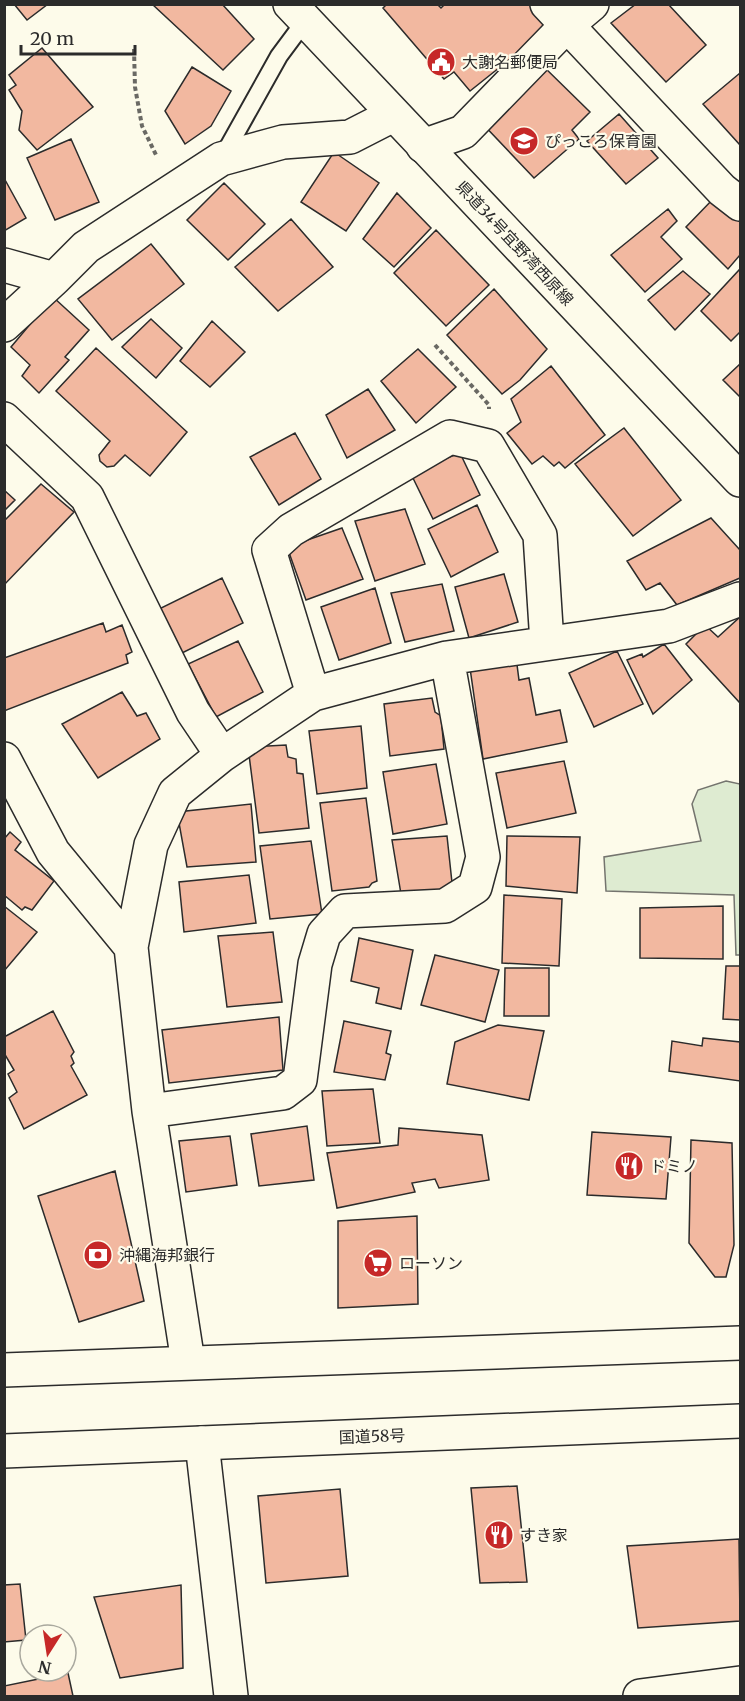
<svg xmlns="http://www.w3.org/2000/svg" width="745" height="1701" font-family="Merriweather,'Noto Sans JP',serif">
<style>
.green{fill:#deebd1;stroke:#74746e;stroke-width:1.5}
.building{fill:#f2b8a0;stroke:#2b2b2b;stroke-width:1.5}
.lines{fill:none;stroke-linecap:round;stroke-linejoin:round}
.lane-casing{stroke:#2b2b2b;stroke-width:20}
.street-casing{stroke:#2b2b2b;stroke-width:36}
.secondary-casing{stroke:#2b2b2b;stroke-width:36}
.highway-casing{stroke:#2b2b2b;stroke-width:36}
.path{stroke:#6a6964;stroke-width:4;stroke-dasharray:4.5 3;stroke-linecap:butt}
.lane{stroke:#fdfbea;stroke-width:16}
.street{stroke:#fdfbea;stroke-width:33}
.secondary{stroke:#fdfbea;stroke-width:33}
.highway{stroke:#fdfbea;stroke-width:33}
.labels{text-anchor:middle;stroke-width:4.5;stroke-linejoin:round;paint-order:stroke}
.poi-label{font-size:16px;fill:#2b2b2b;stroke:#fdfbea;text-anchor:start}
.street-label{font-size:16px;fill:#2b2b2b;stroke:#fdfbea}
</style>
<rect width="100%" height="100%" fill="#fdfbea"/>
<path class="green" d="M726 781 740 784V955H736L734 895 606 891 604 857 701 841 692 804 698 790Z"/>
<path class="building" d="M14 4H48L27 20Z
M152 4H222L254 39 223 70Z
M387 4H437L441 8 445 4H529L549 28 470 91 454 72 444 79 383 8Z
M636 4H668L706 45 666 82 611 23Z
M42 48 93 107 37 150 19 130 22 111 9 90 16 85 9 75Z
M541 64 590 112 572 130 579 139 534 178 479 120Z
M192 67 231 91 211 126 185 144 165 111Z
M740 73V145L703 104Z
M619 114 658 158 626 184 587 141Z
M71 139 99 202 55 220 27 158Z
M334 152 379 183 346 231 301 202Z
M4 178 26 218 4 231Z
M224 183 265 224 228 260 187 220Z
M397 193 431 228 394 267 363 239Z
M714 198 740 222V255L728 269 686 227Z
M668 209 677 221 661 237 682 259 645 292 611 255Z
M291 219 333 267 278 311 235 267Z
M436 230 489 285 446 326 394 273Z
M151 244 184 284 112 340 78 299Z
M740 269V332L731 341 701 311Z
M683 271 710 294 675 330 648 300Z
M494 289 547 349 520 380 502 394 447 335Z
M53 297 89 330 65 357 69 360 39 393 22 376 30 365 11 347Z
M151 319 182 348 156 378 122 347Z
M212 321 245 352 210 387 180 361Z
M96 348 187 432 150 476 125 455 114 466 107 467 100 461 99 455 110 441 56 391Z
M418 349 456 387 416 423 381 381Z
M740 364V397L723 380Z
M551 366 605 435 565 468 559 462 554 466 543 456 532 464 507 433 521 422 511 399Z
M368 389 395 430 347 458 326 415Z
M624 428 681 500 633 536 575 464Z
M295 433 321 479 279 505 250 457Z
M460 453 480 495 433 519 410 472Z
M41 484 74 512 4 585V521Z
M4 490 15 500 4 511Z
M477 505 498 552 451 577 428 529Z
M405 509 425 564 375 581 355 521Z
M711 518 740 550V578L677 605 660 583 646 590 627 561Z
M342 528 363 579 306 600 287 547Z
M504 574 518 622 469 638 455 587Z
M222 578 243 623 182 653 157 610Z
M442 584 454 631 405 642 391 593Z
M375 588 391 643 339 660 321 607Z
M740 617V703L686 644 705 625 718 637Z
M103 623 106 632 122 625 132 652 126 655 128 663 4 711V658Z
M238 641 263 692 216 717 188 664Z
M664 644 692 680 653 714 627 660 642 654 643 657Z
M617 651 643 704 594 727 569 673Z
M516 657 519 680 529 678 536 715 560 710 567 742 483 759 470 668Z
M122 692 137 716 146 713 160 739 98 778 62 724Z
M432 698 435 712 441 716 444 749 390 756 384 704Z
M361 726 367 788 317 794 309 731Z
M286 745 288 757 296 759 297 773 303 774 309 828 259 833 248 747Z
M564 761 576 813 507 828 496 773Z
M436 764 447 824 393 834 383 772Z
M366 798 377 881 372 883 369 887 332 891 320 803Z
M251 804 256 862 187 867 177 812Z
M10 832 21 842 15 850 54 881 32 910 25 907 22 910 4 895V839Z
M447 836 453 892 402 900 392 840Z
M507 836 580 837 577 893 506 886Z
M311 841 322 914 270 919 260 846Z
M249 875 256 923 184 932 179 882Z
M504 895 562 899 559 966 502 963Z
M4 906 37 932 4 971Z
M723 906V959L640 958V908Z
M273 932 282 1002 227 1007 218 936Z
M359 938 413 950 401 1009 376 1003 379 988 351 981Z
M435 955 499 970 485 1022 421 1005Z
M726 966H740V1020L723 1019Z
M505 968H549V1016H504Z
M53 1011 74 1052 71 1056 74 1063 71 1066 87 1095 24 1129 9 1098 17 1092 8 1074 14 1070 4 1053V1037Z
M279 1017 283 1070 169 1083 162 1030Z
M344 1021 391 1031 386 1053 391 1055 385 1080 334 1072Z
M498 1025 544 1031 529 1100 447 1084 455 1042Z
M703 1038 740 1042V1081L669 1071 672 1041 702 1046Z
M373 1089 380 1143 327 1146 322 1091Z
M307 1126 314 1180 259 1186 251 1134Z
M399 1128 482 1135 489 1180 439 1188 435 1179 412 1183 415 1192 337 1208 327 1153 398 1145Z
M592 1132 671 1137 666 1199 587 1195Z
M230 1136 237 1185 186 1192 179 1141Z
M691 1140 732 1143 734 1245 726 1277H715L689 1243Z
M115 1171 144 1301 79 1322 38 1196Z
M417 1216 418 1304 338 1308V1221Z
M517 1486 527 1582 480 1583 471 1488Z
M340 1489 348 1576 266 1583 258 1496Z
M739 1539 740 1621 638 1628 627 1546Z
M20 1584 26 1640 4 1642V1585Z
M181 1585 183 1668 120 1678 94 1597Z
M68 1673 73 1696H4V1686Z"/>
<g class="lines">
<g class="lane-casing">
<path id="lane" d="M222 158 279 56 305 21"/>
</g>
<g class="street-casing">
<path id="street" d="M547 4 722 190 740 204
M423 146 463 132 567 25 592 4
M4 265 54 279 86 247 221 159 283 142 350 137 393 115
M4 325 54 279
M4 419 87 497 193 712 222 755
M313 694 269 550 291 530 450 437 488 446 540 535 547 643
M4 759 53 852 131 947
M149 1111 283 1093 300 1080 315 964 324 934 345 911 445 906 475 887 483 857 447 658
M188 1362 149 1111 131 947 151 845 175 793 222 755 313 694 447 658 669 626 740 599
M202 1443 231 1696
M640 1696 740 1683"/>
</g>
<g class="secondary-casing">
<path id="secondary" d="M290 4 740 480"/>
</g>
<g class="highway-casing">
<path id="highway" d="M4 1370 740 1343
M4 1451 740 1421"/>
</g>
<path class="path" d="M134 49 135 87 142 126 157 157
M435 345 489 405V409"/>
<use href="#lane" class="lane"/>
<use href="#street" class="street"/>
<use href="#secondary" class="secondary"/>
<use href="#highway" class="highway"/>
</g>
<defs>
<g id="civic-disc" transform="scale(1.5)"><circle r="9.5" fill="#c62828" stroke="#fdfbea"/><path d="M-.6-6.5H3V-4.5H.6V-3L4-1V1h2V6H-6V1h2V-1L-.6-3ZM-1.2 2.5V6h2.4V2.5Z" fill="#fff"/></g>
<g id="school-disc" transform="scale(1.5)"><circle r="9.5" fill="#c62828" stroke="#fdfbea"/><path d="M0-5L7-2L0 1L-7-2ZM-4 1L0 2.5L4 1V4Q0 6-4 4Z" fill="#fff"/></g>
<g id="restaurant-disc" transform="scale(1.5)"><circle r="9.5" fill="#c62828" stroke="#fdfbea"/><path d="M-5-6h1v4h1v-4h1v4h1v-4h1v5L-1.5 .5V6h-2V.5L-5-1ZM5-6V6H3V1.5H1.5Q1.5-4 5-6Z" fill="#fff"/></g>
<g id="bank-disc" transform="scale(1.5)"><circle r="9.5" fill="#c62828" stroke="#fdfbea"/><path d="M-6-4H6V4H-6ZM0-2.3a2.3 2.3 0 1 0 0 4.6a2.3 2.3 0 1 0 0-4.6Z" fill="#fff"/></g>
<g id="supermarket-disc" transform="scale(1.5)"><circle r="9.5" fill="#c62828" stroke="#fdfbea"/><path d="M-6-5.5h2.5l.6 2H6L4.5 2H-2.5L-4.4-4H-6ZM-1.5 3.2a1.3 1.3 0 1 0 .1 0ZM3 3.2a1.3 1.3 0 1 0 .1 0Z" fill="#fff"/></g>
</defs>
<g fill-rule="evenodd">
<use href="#civic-disc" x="441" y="62"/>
<use href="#school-disc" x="524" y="141"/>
<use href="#restaurant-disc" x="629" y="1166"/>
<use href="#bank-disc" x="98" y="1255"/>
<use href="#supermarket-disc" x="378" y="1263"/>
<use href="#restaurant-disc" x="499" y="1535"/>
</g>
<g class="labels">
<g class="poi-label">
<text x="462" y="68">大謝名郵便局</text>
<text x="545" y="147">ぴっころ保育園</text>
<text x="650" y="1172">ドミノ</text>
<text x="119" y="1261">沖縄海邦銀行</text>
<text x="399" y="1269">ローソン</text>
<text x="520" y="1541">すき家</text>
</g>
<g class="street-label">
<text transform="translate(515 243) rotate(47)" y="6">県道34号宜野湾西原線</text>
<text transform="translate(372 1436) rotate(-2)" y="6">国道58号</text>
</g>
</g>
<rect width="745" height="1701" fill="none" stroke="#2b2b2b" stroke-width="12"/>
<g transform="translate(48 1653) rotate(192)"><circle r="28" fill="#fdfbea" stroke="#a9a89e" stroke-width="1.5"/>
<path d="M0-4.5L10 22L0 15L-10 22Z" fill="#c62828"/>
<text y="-9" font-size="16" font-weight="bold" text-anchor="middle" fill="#2b2b2b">N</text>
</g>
<path d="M21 45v9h114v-9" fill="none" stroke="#2b2b2b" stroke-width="3"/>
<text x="30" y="45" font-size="18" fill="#2b2b2b" stroke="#fdfbea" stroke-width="4.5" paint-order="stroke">20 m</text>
</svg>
